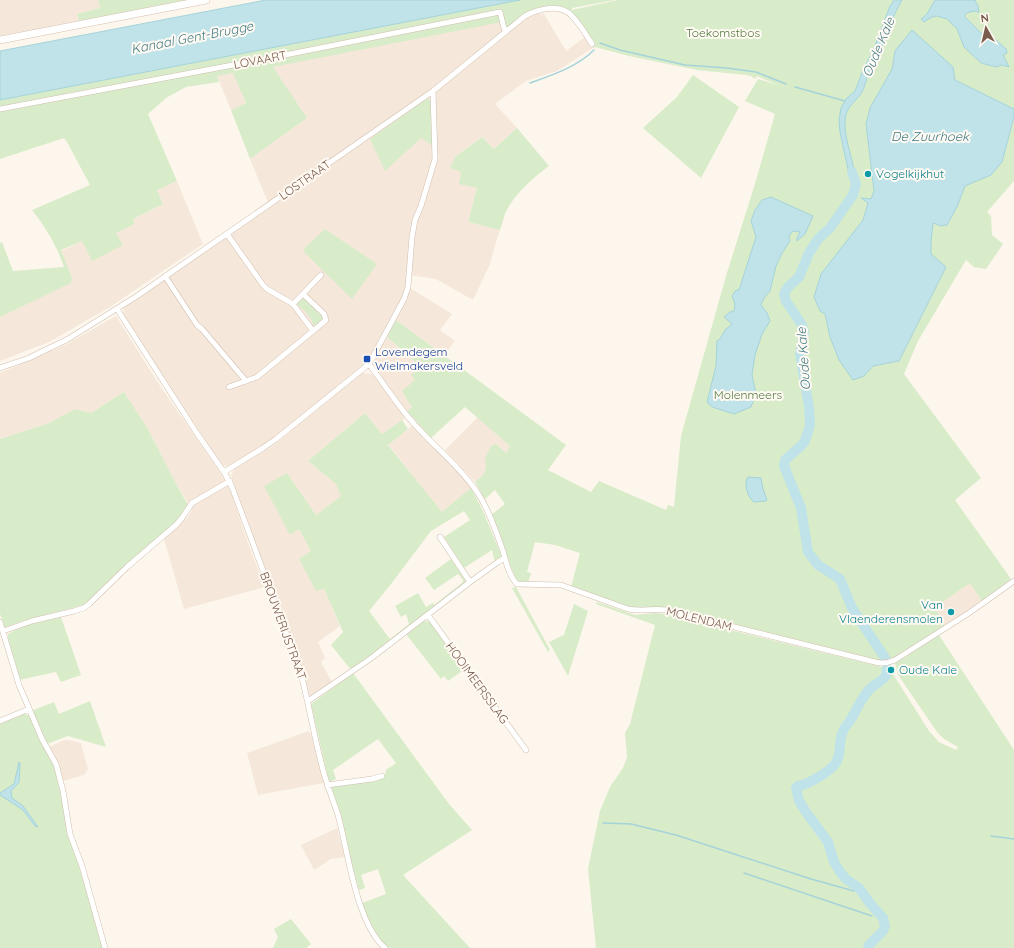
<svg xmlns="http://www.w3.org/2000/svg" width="1014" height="948" font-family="Quicksand,sans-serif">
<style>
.residential{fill:#f5e8da;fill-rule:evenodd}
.green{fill:#d8ecc9;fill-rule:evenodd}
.water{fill:#bfe3e8;stroke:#a5d3da}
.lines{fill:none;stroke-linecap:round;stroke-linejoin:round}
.stream{stroke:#a5d3da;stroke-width:1.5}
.river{stroke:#bfe3e8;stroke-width:10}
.street-casing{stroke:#d1beb0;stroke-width:6}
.secondary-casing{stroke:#d6c0b0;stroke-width:8}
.street{stroke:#fff;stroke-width:5}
.secondary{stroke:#fff;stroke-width:7}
.culture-dot{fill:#0f9aa8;stroke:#fffaf3;stroke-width:1.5}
.transit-dot{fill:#1a4fb4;stroke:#fffaf3;stroke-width:1.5}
.labels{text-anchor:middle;stroke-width:4;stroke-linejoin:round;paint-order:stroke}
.park-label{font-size:12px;fill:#537a41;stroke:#fffaf3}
.street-label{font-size:12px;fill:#7a5c4d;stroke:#fffaf3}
.culture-label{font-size:12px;fill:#0d838f;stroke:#fffaf3;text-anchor:start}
.transit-label{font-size:12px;fill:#164399;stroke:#fffaf3;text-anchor:start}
.water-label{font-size:13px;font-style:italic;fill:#437c86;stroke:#fffaf3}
</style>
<rect width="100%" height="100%" fill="#fdf6ec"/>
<path class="residential" d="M0 0H98L100 8 77 14 79 21 0 36Z
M531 13 544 14 566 51 585 37 593 48 557 71 526 81 495 104 517 128 494 149 482 137 455 157 450 168 461 172 477 188 468 222 500 230 498 235 490 264 473 300 436 279 409 275 408 287 368 361 269 442 228 466 222 465 135 334 124 316 123 308 228 236 269 205 250 159 307 118 272 67ZM428 99 431 101 433 146 422 138 370 140 425 100Z
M231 65 246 104 231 110 217 76Z
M177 181 203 244 110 307 49 342 0 361V315L73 280 61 251 82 241 122 246 116 233 135 224 133 219 163 204 157 190Z
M410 288 452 314 440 330 455 341 444 355 396 320 407 299Z
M116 316 160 386 221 474 231 492 249 546 265 587 184 609 164 539 188 517 192 510 174 480 148 429 124 392 91 413 75 409 49 423 0 439V373L67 344Z
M387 337 421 367 415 380 412 407 407 411 381 376 375 363 376 357Z
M362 373 372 374 381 384 405 418 382 434 365 413 308 461 337 484 341 496 316 515 287 473 290 535 299 529 311 551 299 559 324 589 340 626 318 642 325 658 321 662 332 682 310 698 298 660 231 475 234 469 274 445Z
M478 417 510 446 506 453 496 444 491 446 488 453 486 467 483 475 475 482 445 450Z
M412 426 445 458 460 473 471 488 442 513 388 444Z
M970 582 982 601 945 626 935 607Z
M309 731 311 734 324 783 258 795 247 753Z
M64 740H69L81 743 88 769 84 775 63 781 49 747Z
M337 828 345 857 331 859 314 870 301 845Z"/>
<path class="green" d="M98 0H189L79 21 77 14 100 8Z
M520 0H615L572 8V10L618 0H894L890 6 873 51 863 70 857 86 855 91 846 99 839 120 840 132 846 161 856 183C854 162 845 142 845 122 846 106 854 104 861 93 865 87 866 80 869 73 872 66 876 61 879 54 887 36 892 17 902 0H935L927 14 921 19 923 22 932 17 937 16 947 19 957 29 964 47 981 63 996 67 1002 65 1009 66 988 40 964 16 967 13 973 11 978 6 975 0H1014V109L895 51 892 69 870 108 866 124 874 191 871 199 862 198 868 203 863 220 821 274 825 314 830 337 864 376 873 366 899 361 931 254V242L933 223 941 226 947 225 957 207 965 186 991 175 1002 162 1014 117V181L987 212 991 216 992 235 1003 244 986 269 974 267 966 260 918 341 904 374 981 478 955 500 1011 579 982 601 970 583 935 607 945 626 892 659 888 657C874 634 857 613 846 589L842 591C846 599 849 607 853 615 861 629 879 643 881 661L670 609 629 608 571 587 580 553 555 545 535 542 527 572 531 573 528 583 518 582 516 580 491 515 505 504 495 490 485 499 475 482 483 475 486 467 485 458 491 446 496 444 506 453 510 446 465 407 431 438 407 411 412 407 402 391 415 380 411 375 421 367 387 337 396 320 566 445 548 470 591 492 599 481 666 510 668 505 674 507 681 436 726 276 754 187 775 114 745 101 758 79 778 85 757 76 755 79 751 76 746 75 697 70 629 56 595 47 593 48 591 46 595 43 584 27 561 9 538 10 506 31 502 22 273 67 307 118 250 159 231 110 246 103 233 73 217 76 219 82 186 87 166 98 148 114 177 181 157 190 163 204 133 219 135 224 116 233 123 245 92 261 82 241 61 250 73 280 71 281V283L0 317V243L2 242 13 271 64 267C57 246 46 228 32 210L90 185 67 142 64 138 0 159V100ZM803 354C805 364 805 375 807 385 810 405 817 426 805 445 801 452 792 457 787 465L784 455 801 443 804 437 807 424V411L798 355Z
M693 75 739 107 701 178 643 128 677 97Z
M428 99 431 101 433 146 421 138 385 171 370 139 425 100Z
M517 128 549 166C533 178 513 195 505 214 503 219 502 225 500 230L468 222 477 188 459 184 461 172 450 168 455 157 482 137 494 149Z
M325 229 377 264 352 299 305 253 304 249Z
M304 298 323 316 324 320 316 326 313 325C312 317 304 309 297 305V303Z
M124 392 148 429 174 480 188 505 179 519 84 605 19 622 5 628 0 614V439L49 423 75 409 91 413Z
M365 413 382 434 402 420 408 429 388 445 442 512 471 488 483 511 502 557 495 562 492 550 464 568 444 537 470 520 464 511 431 531 391 584 369 611 390 639 409 624 406 614 401 617 395 606 418 593 426 607 433 603 434 605 462 583 463 580 458 574 434 590 425 578 451 559 466 580V584L351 670 331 645 343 632 324 589 316 591 299 559 311 551 299 529 290 535 264 486 287 473 316 515 341 496 336 484 308 461Z
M516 587 550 650 548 652 512 588Z
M597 602 635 615 655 613 665 614 882 667 883 674 881 677 862 695 849 719 844 725 838 738 836 757 833 762 828 767 798 784V788L824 774 839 763 841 755 842 739 847 727 853 722 866 698 872 690 888 673 893 674 929 731 939 742 956 750 958 747 944 739 937 732 898 675 895 663 939 635 1014 750V948H596L588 869 600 811 610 787 623 768 627 757 625 733 630 724 655 625 596 604Z
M574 604 588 611 568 676 549 642 564 635Z
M61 617 81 675 61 682 56 672 19 680 8 639V634L23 626Z
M427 621 431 622 465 669 448 681 444 676 441 679 406 634 421 622Z
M353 673 449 804 472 830 403 875 470 948H388C375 937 368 919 362 903L386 894 378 869 361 875 365 888 359 890 331 787 332 786 384 778 386 770 396 763 378 739 333 770 336 779 329 782 311 704Z
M90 701 106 747 68 736 47 744 31 711 54 702 59 714Z
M24 714 28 715 31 719 53 764 58 779 66 822 103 948H0V724Z
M291 919 311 944 307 947 308 948H273L278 937 274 929Z"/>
<path class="water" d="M266 0H520L0 100V51Z
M894 0H902C892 17 887 35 879 53 877 60 872 66 869 72 866 80 865 88 860 95 853 104 846 107 845 121 844 141 855 163 856 184L849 174 840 132 839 120 841 108 846 99 855 91 857 86 863 70 873 51 890 6Z
M935 0H975L978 6 979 12 973 11 967 13 964 16 988 40 995 39 1006 49 1007 53 1003 55 1009 67 1002 65 996 67 981 63 964 47 957 29 947 19 937 16 932 17 924 22 921 19 927 14Z
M912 30 953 67 955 80 1014 109V117L1002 162 991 175 965 186 957 207 947 225 941 226 933 223 931 242V254L946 267 899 361 873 366 864 376 853 380 839 360 830 337 825 314 820 311 814 297 821 274 863 220 868 203 861 198 871 199 874 191 866 124 870 108 892 69 895 51Z
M771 197 813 216 805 234 797 241V238L800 232 793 231 789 236 790 241 782 253 776 266 770 291 764 298 761 305 767 313 770 321 762 334 755 355 752 375 756 394 751 407 734 414 712 407 707 402 716 366 717 341 720 339 725 330 732 324 724 317 730 312 734 311 735 304 732 296 736 290H739L756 237 751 221 755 210 762 200Z
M748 477 761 478 763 489 767 500 766 501 754 502C748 498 743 484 748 477Z
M19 762 20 763 19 782 11 791 12 798 23 806 38 827 35 826 23 810 0 795V793L14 784Z"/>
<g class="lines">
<path class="stream" d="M600 43 620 50 685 65 727 68 756 72 786 84
M530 83C552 75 577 67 594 50
M795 87 845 101
M603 823 631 824 676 835 811 879 854 891
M991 836 1014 839
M744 873 872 916"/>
<path class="river" d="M852 172 856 184 853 195 830 228 818 239 809 253 799 277 788 287 784 294 786 301 802 325 804 333 800 354 809 407 810 425 805 441 801 446 785 460 784 466 801 508 808 552 818 565 840 579 852 608 885 658
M868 948 869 945 883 931 885 926 883 918 869 902 859 888 846 879 840 872 834 862 828 842 806 812 799 801 796 788 798 786C807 785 829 772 835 764 842 756 838 741 843 731 845 726 849 723 851 719 858 708 862 695 872 687 877 683 882 681 886 676L887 667"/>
<g class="street-casing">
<path id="street" d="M0 109 270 58 500 12 504 28 506 31
M227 234 263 285 267 289 293 304 313 331 257 377 229 387
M165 276 197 325 202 329 246 381
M303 294 324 314 326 320 313 331
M293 304 321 275
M117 309 196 432 224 472 232 487 300 670C308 700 313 731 321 762 325 780 332 797 338 815 348 851 356 923 385 948
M369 364C385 385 399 408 417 427 438 450 462 469 479 495 490 512 496 532 503 551 506 562 509 576 517 584L561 585 628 609C641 612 653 608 666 610L875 662C882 664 888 663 895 660L969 613 1014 581
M0 368 29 358 68 339 137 296 433 91 525 16C538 9 560 3 572 16 580 24 586 35 592 44
M224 472 263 448 276 439 369 364 404 299 408 287 412 237 415 220 421 206 435 159 433 91
M440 537 470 582
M428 615 526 750
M0 622 19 685 42 739 56 764 63 791 70 834 82 866 105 948
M3 631 32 621 74 611 84 608 89 604 127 567 176 525 182 518 192 503 230 481
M308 701 370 659 470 582 498 562 505 558
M0 721 29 709
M327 785 372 779 382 776"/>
</g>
<g class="secondary-casing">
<path id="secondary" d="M0 40 206 0"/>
</g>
<use href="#street" class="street"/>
<use href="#secondary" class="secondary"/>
</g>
<g class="culture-dot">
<circle cx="868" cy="174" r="4"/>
<circle cx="951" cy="612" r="4"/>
<circle cx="891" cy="670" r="4"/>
</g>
<rect class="transit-dot" x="363" y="355" width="8" height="8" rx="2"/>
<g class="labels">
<g class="park-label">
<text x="723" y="37">Toekomstbos</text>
<text x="748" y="399">Molenmeers</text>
</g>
<g class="street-label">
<text transform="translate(260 60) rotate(-11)" y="4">LOVAART</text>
<text transform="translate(305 180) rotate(-35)" y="4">LOSTRAAT</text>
<text transform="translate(699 619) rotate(14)" y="4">MOLENDAM</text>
<text transform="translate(283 626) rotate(70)" y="4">BROUWERIJSTRAAT</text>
<text transform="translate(477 683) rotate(54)" y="4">HOOIMEERSSLAG</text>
</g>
<g class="culture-label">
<text x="876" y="178">Vogelkijkhut</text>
<text x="943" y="609" text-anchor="end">Van<tspan x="943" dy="14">Vlaenderensmolen</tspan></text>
<text x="899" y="674">Oude Kale</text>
</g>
<g class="transit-label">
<text x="375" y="356">Lovendegem<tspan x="375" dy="14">Wielmakersveld</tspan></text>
</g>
<g class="water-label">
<text transform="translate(192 37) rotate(-11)" y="5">Kanaal Gent-Brugge</text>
<text transform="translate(878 47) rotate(-67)" y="5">Oude Kale</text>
<text x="930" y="141">De Zuurhoek</text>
<text transform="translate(803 359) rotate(-94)" y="5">Oude Kale</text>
</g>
</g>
<g transform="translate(986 28) rotate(352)" stroke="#fffaf3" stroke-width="3" paint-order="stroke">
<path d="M0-3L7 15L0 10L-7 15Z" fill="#7a5c4d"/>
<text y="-6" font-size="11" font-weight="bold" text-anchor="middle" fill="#7a5c4d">N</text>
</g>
</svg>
